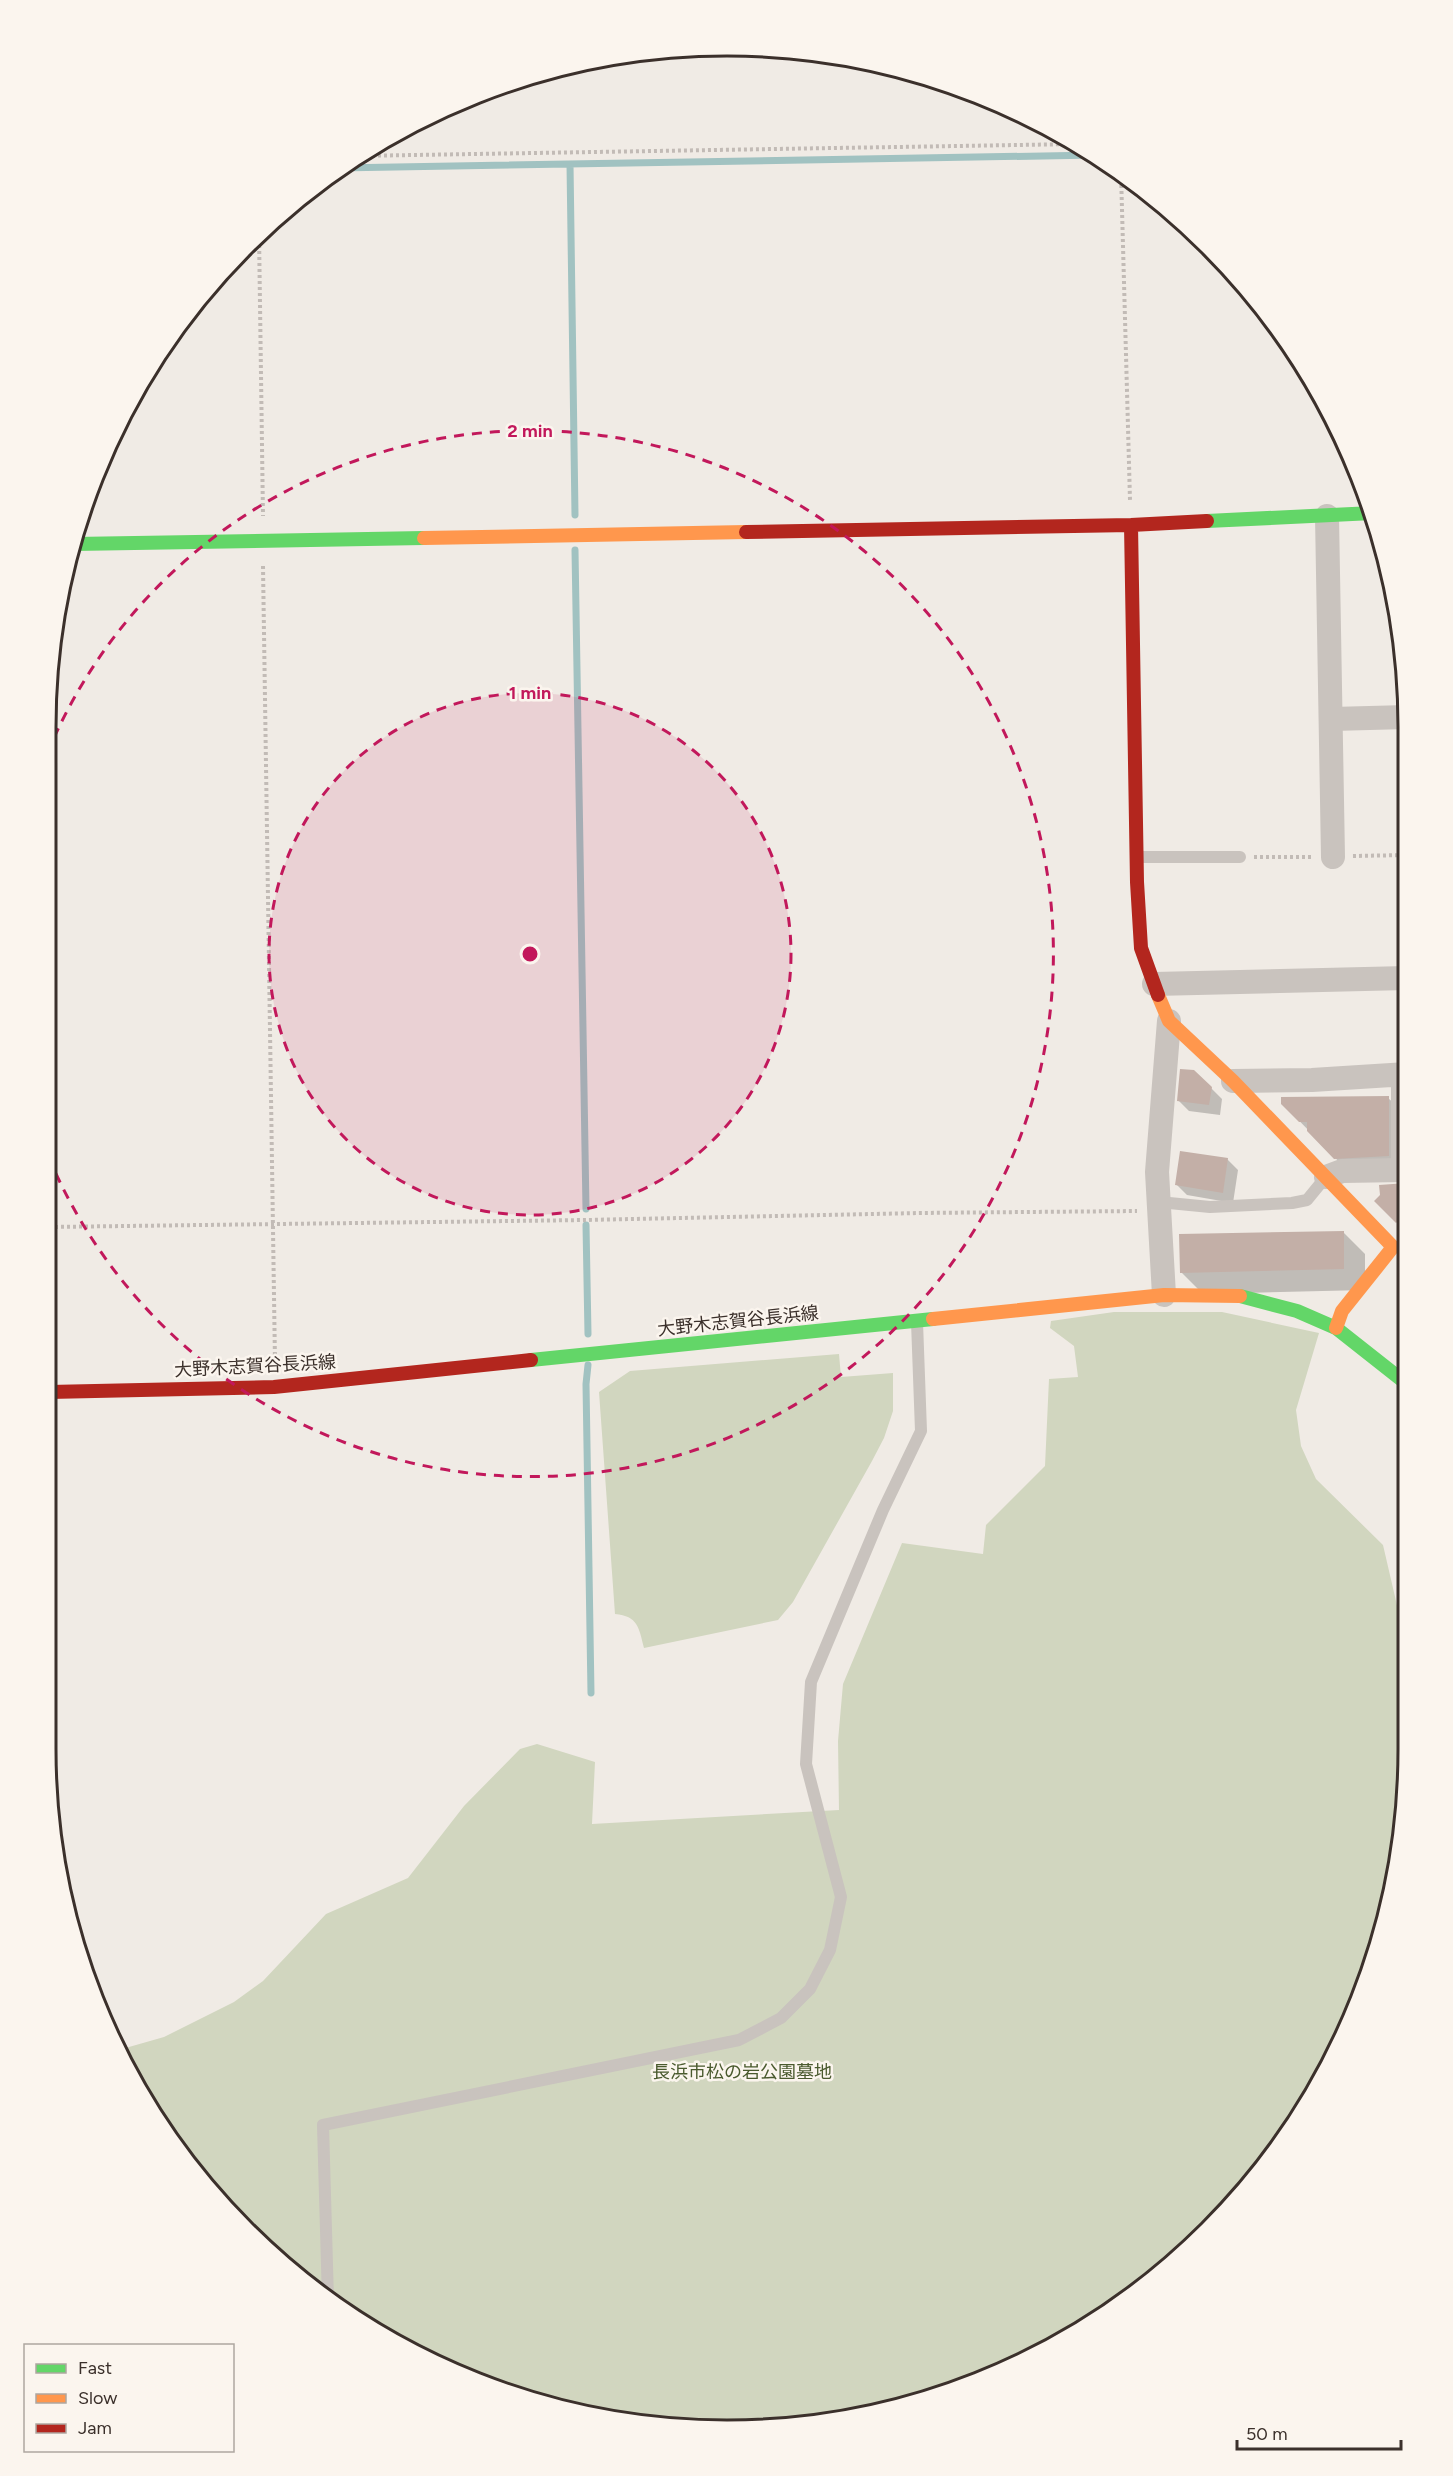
<svg xmlns="http://www.w3.org/2000/svg" width="1453" height="2476" font-family="Figtree,'Noto Sans JP',sans-serif">
<style>
.green{fill:#d1d6bf}
.shadow{fill:#0003}
.lines{fill:none;stroke-linecap:round;stroke-linejoin:round}
.stream{stroke:#a1c2c1;stroke-width:7}
.building{fill:#c3afa7}
.path{stroke:#c2bbb6;stroke-width:4;stroke-dasharray:3 3;stroke-linecap:butt}
.lane{stroke:#c9c3be;stroke-width:12}
.street{stroke:#c9c3be;stroke-width:24}
.fast{stroke:#63d668;stroke-width:14}
.slow{stroke:#ff974d;stroke-width:14}
.jam{stroke:#b3261e;stroke-width:14}
.ring{fill:none;stroke:#c2185b;stroke-width:3;stroke-dasharray:10 8}
.labels{text-anchor:middle;stroke-width:5;stroke-linejoin:round;paint-order:stroke}
.street-label{font-size:18px;fill:#3b302b;stroke:#fbf5ee}
.park-label{font-size:18px;fill:#4a5a2e;stroke:#fbf5ee}
.rim{fill:none;stroke:#3b302b;stroke-width:3}
.centre{fill:#c2185b;stroke:#fbf5ee;stroke-width:3}
.ring-label{font-size:18px;text-anchor:middle;font-weight:bold;fill:#c2185b;stroke:#fbf5ee;stroke-width:5;stroke-linejoin:round;paint-order:stroke}
</style>
<rect width="100%" height="100%" fill="#f0ebe5"/>
<path class="green" d="M1114 1312H1222L1319 1333 1296 1410 1301 1446 1316 1479 1383 1545 1399 1614 1407 1621V1794L1372 1969 1293 2128 1239 2199 1142 2290 987 2379 860 2418 771 2430 638 2425 550 2408 425 2361 348 2316 245 2232 186 2164 115 2051 164 2037 234 2002 263 1981 326 1914 408 1878 464 1806 520 1749 537 1744 595 1762 592 1824 839 1810 838 1741 843 1684 902 1543 983 1554 986 1525 1045 1466 1049 1379 1078 1377 1074 1346 1050 1328 1051 1321Z
M839 1354 841 1377 893 1373V1411L884 1438 872 1461 793 1602 778 1620 644 1648C639 1628 638 1616 615 1614L599 1392 630 1371Z"/>
<path class="shadow" d="M1211 1088 1222 1099 1220 1115 1189 1111 1178 1100Z
M1388 1098 1399 1108V1166L1346 1169 1282 1103Z
M1227 1159 1238 1170 1233 1203 1187 1195 1176 1184Z
M1407 1184V1231L1377 1201Z
M1343 1232 1365 1254V1290L1203 1294 1181 1272Z"/>
<g class="lines">
<path class="stream" d="M570 164 575 515
M338 168 1097 155
M575 550 586 1209
M586 1225 588 1334
M588 1365 586 1384 591 1693"/>
</g>
<path class="building" d="M1180 1069 1194 1070 1212 1087 1209 1105 1177 1101Z
M1389 1096V1156L1334 1159 1307 1131V1122H1299L1281 1104V1097Z
M1180 1151 1228 1158 1223 1193 1175 1185Z
M1407 1183V1213L1396 1223 1374 1201 1380 1195 1379 1185Z
M1344 1231V1269L1180 1273 1179 1234Z"/>
<g class="lines">
<path class="path" d="M354 156 1076 144
M1121 173 1130 500
M259 233 263 516
M263 566 275 1362
M1353 856 1407 855
M1254 857H1313
M49 1227 586 1220 919 1213 1137 1211"/>
<path class="lane" d="M1139 857H1240
M1159 1202 1210 1207 1292 1203 1307 1200 1325 1178
M328 2300 323 2125 739 2040 781 2018 810 1989 830 1950 841 1897 806 1764 811 1682 883 1510 921 1431 917 1322"/>
<path class="street" d="M1327 516 1333 857
M1332 719 1407 717
M1154 984 1407 978
M1233 1081 1312 1080 1407 1074
M1326 1177 1342 1171 1403 1170V1074
M1164 1295 1157 1172 1169 1021"/>
<path class="fast" d="M1207 521 1373 513
M74 544 424 538
M1240 1296 1297 1311 1336 1328 1407 1384
M531 1360 933 1319"/>
<path class="slow" d="M424 538 746 532
M1158 995 1169 1021 1233 1081 1393 1247 1342 1311 1336 1328
M933 1319 1164 1295 1240 1296"/>
<path class="jam" d="M1131 525 1137 882 1141 948 1158 995
M746 532 1131 525 1207 521
M49 1392 274 1387 531 1360"/>
</g>
<circle cx="530" cy="954" r="261" fill="#c2185b" fill-opacity=".12"/>
<g class="ring">
<circle cx="530" cy="954" r="261"/>
<path d="M47 754A523 523 0 1 1 49 1158"/>
</g>
<g class="labels">
<g class="street-label">
<text transform="translate(738 1321) rotate(-6)" y="6">大野木志賀谷長浜線</text>
<text transform="translate(255 1366) rotate(-3)" y="6">大野木志賀谷長浜線</text>
</g>
<g class="park-label">
<text x="742" y="2078">長浜市松の岩公園墓地</text>
</g>
</g>
<path d="M0 0H1453V2476H0ZM727 56H727A671 671 0 0 1 1398 727V1749A671 671 0 0 1 727 2420H727A671 671 0 0 1 56 1749V727A671 671 0 0 1 727 56Z" fill="#fbf5ee" fill-rule="evenodd"/>
<path class="rim" d="M727 56H727A671 671 0 0 1 1398 727V1749A671 671 0 0 1 727 2420H727A671 671 0 0 1 56 1749V727A671 671 0 0 1 727 56Z"/>
<circle cx="530" cy="954" r="9" class="centre"/>
<g class="ring-label">
<text x="530" y="437">2 min</text>
<text x="530" y="699">1 min</text>
</g>
<rect x="24" y="2344" width="210" height="108" fill="#fbf5ee" stroke="#aea6a0" stroke-width="1.5"/>
<rect x="36" y="2364" width="30" height="9" fill="#63d668" stroke="#aea6a0" stroke-width="1.5"/>
<text x="78" y="2374" font-size="18" fill="#3b302b">Fast</text>
<rect x="36" y="2394" width="30" height="9" fill="#ff974d" stroke="#aea6a0" stroke-width="1.5"/>
<text x="78" y="2404" font-size="18" fill="#3b302b">Slow</text>
<rect x="36" y="2424" width="30" height="9" fill="#b3261e" stroke="#aea6a0" stroke-width="1.5"/>
<text x="78" y="2434" font-size="18" fill="#3b302b">Jam</text>
<path d="M1237 2440v9h164v-9" fill="none" stroke="#3b302b" stroke-width="3"/>
<text x="1246" y="2440" font-size="18" fill="#3b302b" stroke="#fbf5ee" stroke-width="4.5" paint-order="stroke">50 m</text>
</svg>
